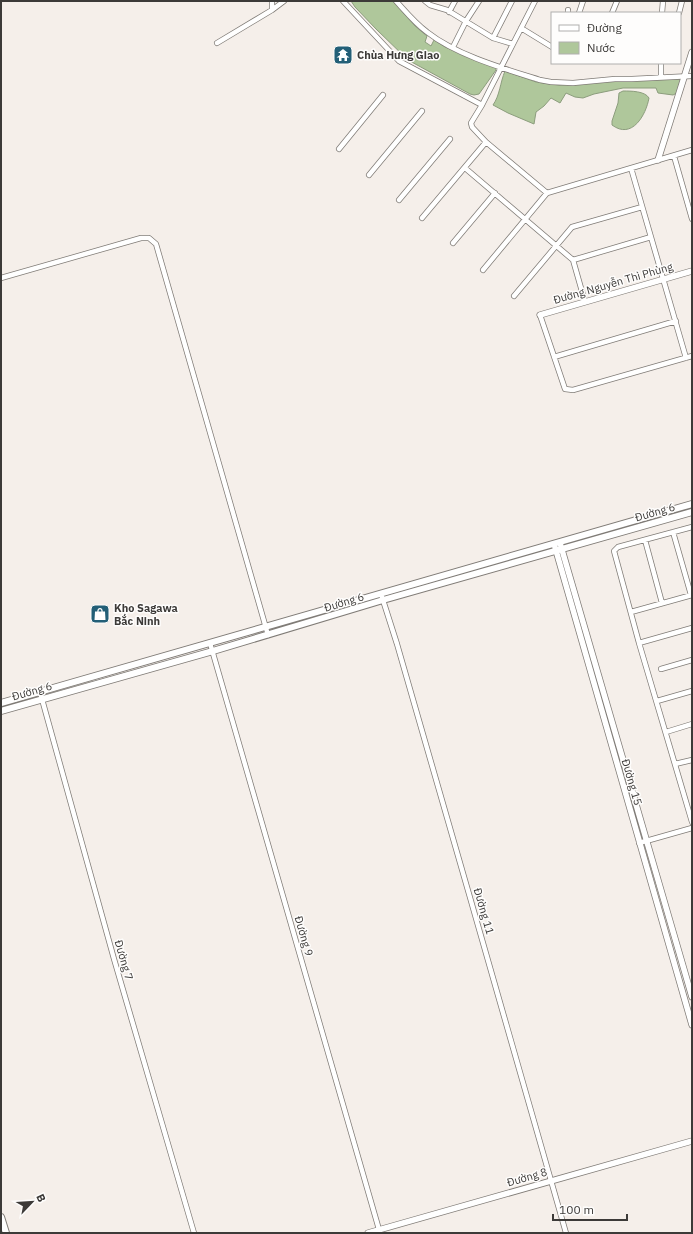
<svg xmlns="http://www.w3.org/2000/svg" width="693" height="1234" font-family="'IBM Plex Sans',sans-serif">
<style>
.water{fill:#afc79b;stroke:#8c9d7d}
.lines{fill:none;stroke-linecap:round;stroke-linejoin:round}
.minor-casing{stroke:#807c77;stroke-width:6}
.tertiary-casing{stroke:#807c77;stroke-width:7}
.secondary-casing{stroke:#807c77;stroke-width:8}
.minor{stroke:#fff;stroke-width:4.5}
.tertiary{stroke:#fff;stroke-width:5.5}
.secondary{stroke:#fff;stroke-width:6}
.labels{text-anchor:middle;stroke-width:3;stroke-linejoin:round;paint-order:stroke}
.poi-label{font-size:11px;font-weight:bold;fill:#3c3a38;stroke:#fefdfc;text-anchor:start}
.street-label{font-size:11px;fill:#3c3a38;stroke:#fefdfc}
</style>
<rect width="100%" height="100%" fill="#f5efea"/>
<path class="water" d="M351 1H393L415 26 427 36 425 42 431 46 434 40 445 47 496 67V70L479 94 474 95 470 94 408 60 376 29 355 7Z
M505 71 536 82 559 85 611 81 682 79 677 93 673 95 658 93 656 88H623L594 94 583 98 575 97 566 93 560 103 551 98 544 106 536 112 534 124 508 113 493 105C500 95 500 83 505 71Z
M623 91C631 91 645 91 649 98 646 115 632 140 612 125V121L618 103 619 93Z"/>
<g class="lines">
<g class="minor-casing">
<path id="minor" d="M343 1 399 61 482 105
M396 1C406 12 415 23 427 32 456 55 505 69 540 80L551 82 573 83 615 79H632L692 76
M425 1 430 5 447 10 493 38 513 44 535 1
M272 10V1
M449 12 455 1
M568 13V10
M579 13 583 1
M612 13 617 1
M662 13 663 1
M679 13 682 1
M521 28 552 47
M493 38 512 1
M217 43 272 10 284 1
M513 44 482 105 471 123 472 127 486 142 547 193
M453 47 466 21 479 1
M661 77V63
M339 149 383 95
M674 156 692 219
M465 168 573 260 585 302
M631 168 686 358
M369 175 422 111
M399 200 450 139
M422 218 486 142
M453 243 495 193
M573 260 651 237
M483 270 547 193 692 150
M1 278 141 238H149L156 244 268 635
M514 296 572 227 642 207
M540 315 565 389 573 390 692 356
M554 357 676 321
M692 527 618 547 614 551 639 643 692 822
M673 532 691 595
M645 540 662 603
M382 597 397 644 469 894 566 1233
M631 612 692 595
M210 643 380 1233
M639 643 692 628
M661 669 692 660
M40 692 114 959 194 1233
M657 701 692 691
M666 732 692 724
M675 764 692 760
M639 843 692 828"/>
</g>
<g class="tertiary-casing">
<path id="tertiary" d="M658 160 692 52
M540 315 692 271
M560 543 692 997
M555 547 692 1025
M368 1233 692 1141"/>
</g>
<g class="secondary-casing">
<path id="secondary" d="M1 703 692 504
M1 711 213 651 383 600 692 512
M1 1217 6 1233"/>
</g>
<use href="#minor" class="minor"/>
<use href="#tertiary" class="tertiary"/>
<use href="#secondary" class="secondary"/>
</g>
<defs>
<g id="temple-square" transform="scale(1)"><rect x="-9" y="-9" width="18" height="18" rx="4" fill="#235f77" stroke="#fefdfc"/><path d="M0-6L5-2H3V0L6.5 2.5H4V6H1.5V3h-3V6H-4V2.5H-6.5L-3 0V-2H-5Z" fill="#fff"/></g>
<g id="shop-square" transform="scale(1)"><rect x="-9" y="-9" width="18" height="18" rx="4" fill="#235f77" stroke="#fefdfc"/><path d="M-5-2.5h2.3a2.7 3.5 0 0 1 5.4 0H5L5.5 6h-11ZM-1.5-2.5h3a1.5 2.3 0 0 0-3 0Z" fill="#fff"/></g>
</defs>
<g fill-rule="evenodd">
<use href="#temple-square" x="343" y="55"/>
<use href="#shop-square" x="100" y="614"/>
</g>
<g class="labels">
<g class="poi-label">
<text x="357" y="59">Chùa Hưng Giao</text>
<text x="114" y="612">Kho Sagawa<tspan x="114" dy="13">Bắc Ninh</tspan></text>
</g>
<g class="street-label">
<text transform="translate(613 283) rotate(-16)" y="4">Đường Nguyễn Thì Phùng</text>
<text transform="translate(655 512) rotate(-16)" y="4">Đường 6</text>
<text transform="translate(344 602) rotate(-17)" y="4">Đường 6</text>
<text transform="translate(32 691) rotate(-16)" y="4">Đường 6</text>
<text transform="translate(632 782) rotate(74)" y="4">Đường 15</text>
<text transform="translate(484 911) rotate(74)" y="4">Đường 11</text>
<text transform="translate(304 936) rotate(74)" y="4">Đường 9</text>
<text transform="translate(124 960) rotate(74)" y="4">Đường 7</text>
<text transform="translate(527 1177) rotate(-16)" y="4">Đường 8</text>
</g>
</g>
<rect width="693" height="1234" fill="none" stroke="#3c3a38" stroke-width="4"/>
<rect x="551" y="12" width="130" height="52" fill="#fefdfc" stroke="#b0afae"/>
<rect x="559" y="25" width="20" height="6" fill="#ffffff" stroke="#b0afae"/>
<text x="587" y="32" font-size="12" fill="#3c3a38">Đường</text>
<rect x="559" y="42" width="20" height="12" fill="#afc79b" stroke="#b0afae"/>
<text x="587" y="52" font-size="12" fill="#3c3a38">Nước</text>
<g transform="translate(32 1202) rotate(65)" stroke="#fefdfc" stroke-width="3" paint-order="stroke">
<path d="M0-3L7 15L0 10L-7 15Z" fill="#3c3a38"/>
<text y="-6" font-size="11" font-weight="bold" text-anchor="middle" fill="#3c3a38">B</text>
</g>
<path d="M553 1214v6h74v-6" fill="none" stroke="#3c3a38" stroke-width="2"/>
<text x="559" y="1214" font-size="12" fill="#3c3a38" stroke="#fefdfc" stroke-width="3" paint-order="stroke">100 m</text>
</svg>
